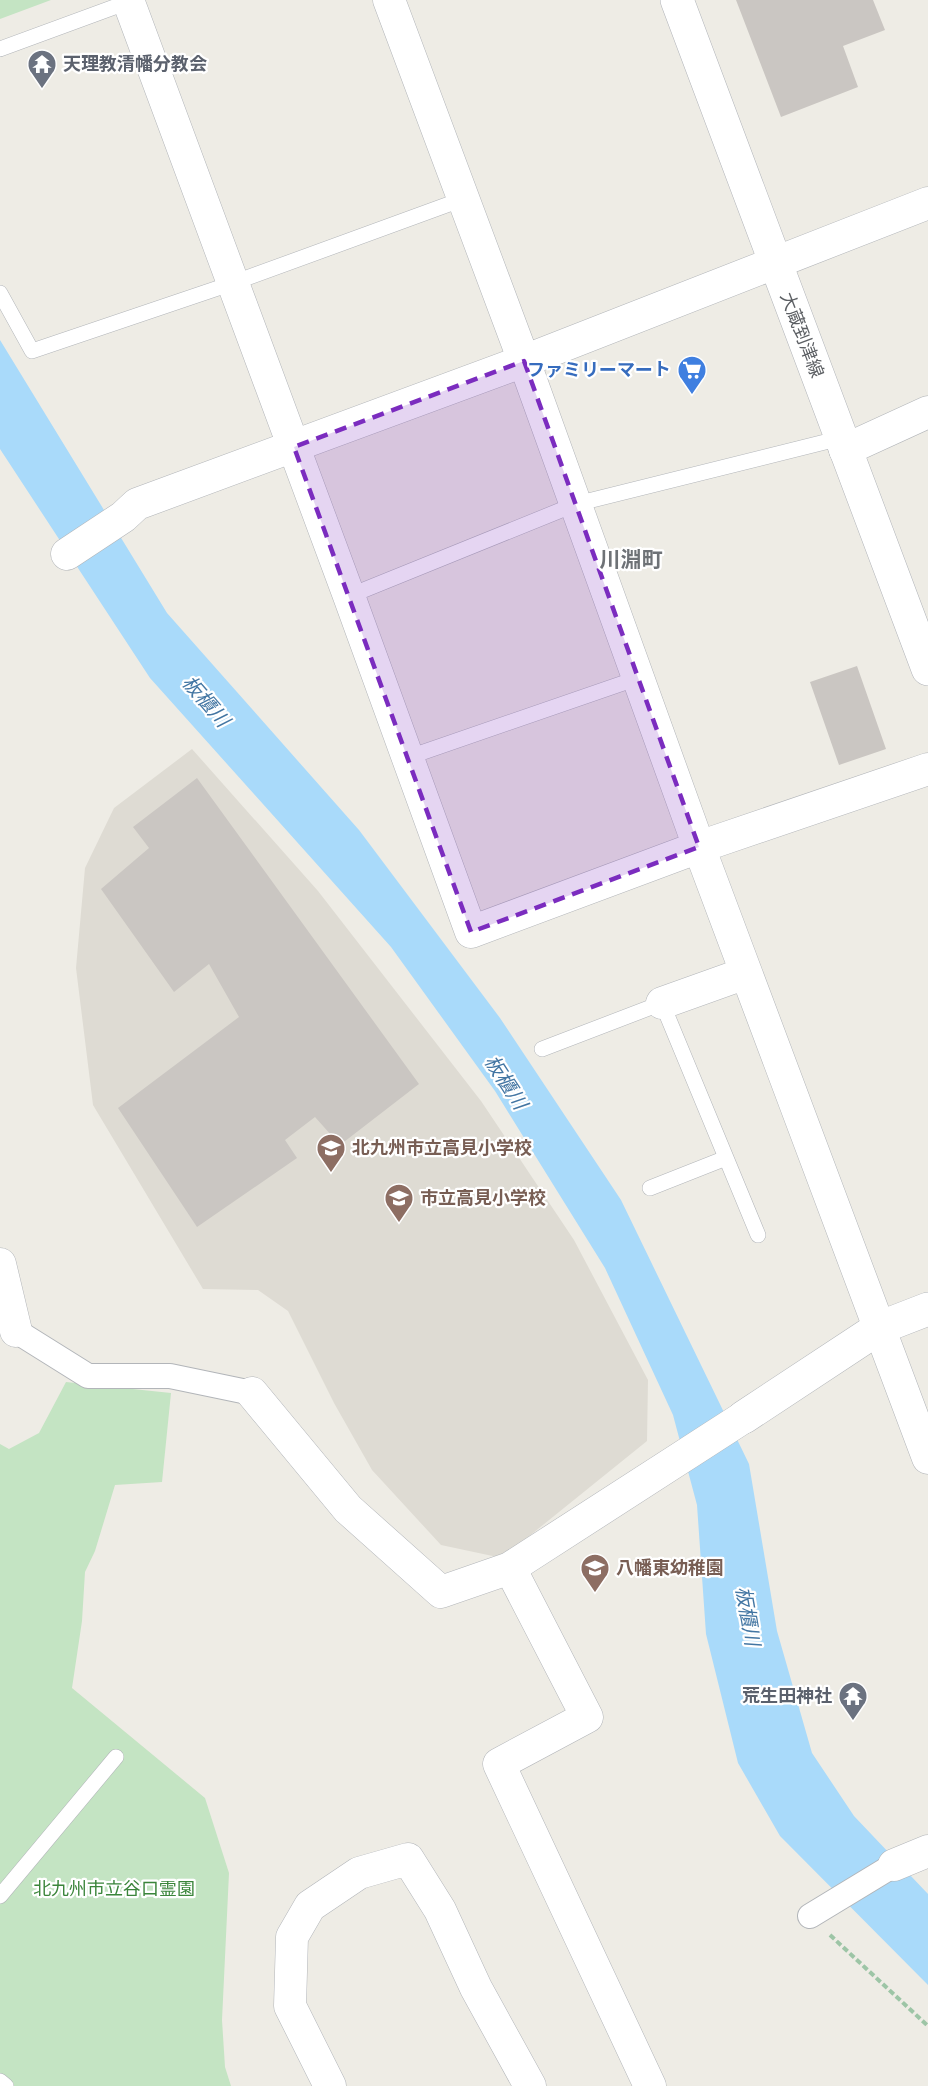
<svg xmlns="http://www.w3.org/2000/svg" width="928" height="2086" font-family="'DejaVu Sans','Noto Sans JP',sans-serif">
<style>
.education{fill:#dedbd3}
.green{fill:#c4e4c3}
.water{fill:#a9dafa}
.building{fill:#cac6c2}
.lines{fill:none;stroke-linecap:round;stroke-linejoin:round}
.service-casing{stroke:#b2b5b9;stroke-width:16}
.pedestrian-casing{stroke:#b2b5b9;stroke-width:26}
.minor-casing{stroke:#b2b5b9;stroke-width:33}
.tertiary-casing{stroke:#b2b5b9;stroke-width:34}
.secondary-casing{stroke:#b1b4b9;stroke-width:34}
.path{stroke:#9dc5a6;stroke-width:4;stroke-dasharray:6 3;stroke-linecap:butt}
.service{stroke:#fff;stroke-width:15}
.pedestrian{stroke:#fff;stroke-width:24}
.minor{stroke:#fff;stroke-width:32}
.tertiary{stroke:#fff;stroke-width:33}
.secondary{stroke:#fff;stroke-width:33}
.marked{fill:#7b2cbf;fill-opacity:0.2;stroke:#7b2cbf;stroke-width:4.5;stroke-dasharray:12 8;stroke-linejoin:round}
.labels{text-anchor:middle;stroke-width:4.5;stroke-linejoin:round;paint-order:stroke}
.worship-label{font-size:18px;font-weight:bold;fill:#5b616d;stroke:#fff;text-anchor:start}
.street-label{font-size:18px;fill:#5d6064;stroke:#fff}
.shop-label{font-size:18px;font-weight:bold;fill:#366cbe;stroke:#fff;text-anchor:end}
.education-label{font-size:18px;font-weight:bold;fill:#785e54;stroke:#fff;text-anchor:start}
.park-label{font-size:18px;fill:#3b853b;stroke:#fff}
.water-label{font-size:20px;font-style:italic;fill:#4376a3;stroke:#fff}
.quarter-label{font-size:21px;font-weight:bold;fill:#6e7276;stroke:#fff}
</style>
<rect width="100%" height="100%" fill="#eeece5"/>
<path class="education" d="M192 749 318 891 481 1101 574 1240 648 1380 647 1441 502 1558 441 1545 372 1470 334 1403 288 1311 258 1290 203 1289 93 1105 76 968 85 868 114 808Z"/>
<path class="green" d="M0 0H51L0 19Z
M66 1382 171 1393 162 1482 115 1485 95 1551 85 1572 82 1621 72 1688 205 1798 229 1873 222 2020 225 2067 231 2086H0V1444L9 1449 39 1433Z"/>
<path class="water" d="M0 340 167 613 359 830 500 1018 621 1200 749 1464 777 1631 812 1753 854 1816 928 1894V1985L780 1836 738 1763 706 1634 697 1505 673 1415 605 1268 495 1091 391 947 150 678 0 449Z"/>
<path class="building" d="M736 0H873L885 30 843 46 858 87 781 117Z
M857 666 886 749 839 765 810 682Z
M197 778 419 1084 340 1145 315 1117 285 1140 297 1158 197 1227 118 1108 239 1017 209 964 174 992 101 889 149 848 133 827Z"/>
<g class="lines">
<g class="service-casing">
<path id="service" d="M0 49 128 2
M0 293 32 351 233 283 463 199
M349 596 576 504 841 438
M409 757 638 678
M542 1049 662 1003 758 1235
M650 1188 726 1158
M0 1896 116 1757
M0 2081 6 2086"/>
</g>
<g class="pedestrian-casing">
<path id="pedestrian" d="M16 1331 88 1376H170L252 1393
M810 1916 894 1865"/>
</g>
<g class="minor-casing">
<path id="minor" d="M128 0 349 596 471 932 699 847 928 769
M389 0 524 361 699 847 928 1458
M845 450 928 412
M67 554 123 517 137 504 524 361 928 203
M662 1003 746 973
M0 1264 16 1331
M252 1393 348 1509 441 1592 510 1568
M894 1865 928 1851
M330 2086 290 2006 292 1937 310 1906 359 1873 408 1859 440 1910 476 1988 530 2086
M650 2086 499 1764 587 1717 510 1568 744 1417"/>
</g>
<g class="tertiary-casing">
<path id="tertiary" d="M744 1417 879 1328 928 1309"/>
</g>
<g class="secondary-casing">
<path id="secondary" d="M677 0 928 669"/>
</g>
<path class="path" d="M830 1935 928 2026"/>
<use href="#service" class="service"/>
<use href="#pedestrian" class="pedestrian"/>
<use href="#minor" class="minor"/>
<use href="#tertiary" class="tertiary"/>
<use href="#secondary" class="secondary"/>
</g>
<path class="marked" d="M524 361 699 847 471 932 294 447Z"/>
<defs>
<g id="temple-pin" transform="scale(1.5)"><path d="M0 17L-7.5 6A9.5 9.5 0 1 1 7.5 6Z" fill="#6b7280" stroke="#fff"/><path d="M0-6L5-2H3V0L6.5 2.5H4V6H1.5V3h-3V6H-4V2.5H-6.5L-3 0V-2H-5Z" fill="#fff"/></g>
<g id="supermarket-pin" transform="scale(1.5)"><path d="M0 17L-7.5 6A9.5 9.5 0 1 1 7.5 6Z" fill="#3f7fe0" stroke="#fff"/><path d="M-6-5.5h2.5l.6 2H6L4.5 2H-2.5L-4.4-4H-6ZM-1.5 3.2a1.3 1.3 0 1 0 .1 0ZM3 3.2a1.3 1.3 0 1 0 .1 0Z" fill="#fff"/></g>
<g id="school-pin" transform="scale(1.5)"><path d="M0 17L-7.5 6A9.5 9.5 0 1 1 7.5 6Z" fill="#8d6e63" stroke="#fff"/><path d="M0-5L7-2L0 1L-7-2ZM-4 1L0 2.5L4 1V4Q0 6-4 4Z" fill="#fff"/></g>
</defs>
<g fill-rule="evenodd">
<use href="#temple-pin" x="42" y="64"/>
<use href="#supermarket-pin" x="692" y="370"/>
<use href="#school-pin" x="331" y="1148"/>
<use href="#school-pin" x="399" y="1198"/>
<use href="#school-pin" x="595" y="1568"/>
<use href="#temple-pin" x="853" y="1696"/>
</g>
<g class="labels">
<g class="worship-label">
<text x="63" y="70">天理教清幡分教会</text>
<text x="832" y="1702" text-anchor="end">荒生田神社</text>
</g>
<g class="street-label">
<text transform="translate(802 335) rotate(69)" y="6">大蔵到津線</text>
</g>
<g class="shop-label">
<text x="671" y="376">ファミリーマート</text>
</g>
<g class="education-label">
<text x="352" y="1154">北九州市立高見小学校</text>
<text x="420" y="1204">市立高見小学校</text>
<text x="616" y="1574">八幡東幼稚園</text>
</g>
<g class="park-label">
<text x="114" y="1895">北九州市立谷口霊園</text>
</g>
<g class="water-label">
<text transform="translate(206 701) rotate(49)" y="7">板櫃川</text>
<text transform="translate(506 1082) rotate(57)" y="7">板櫃川</text>
<text transform="translate(748 1616) rotate(80)" y="7">板櫃川</text>
</g>
<g class="quarter-label">
<text x="631" y="567">川淵町</text>
</g>
</g>
</svg>
